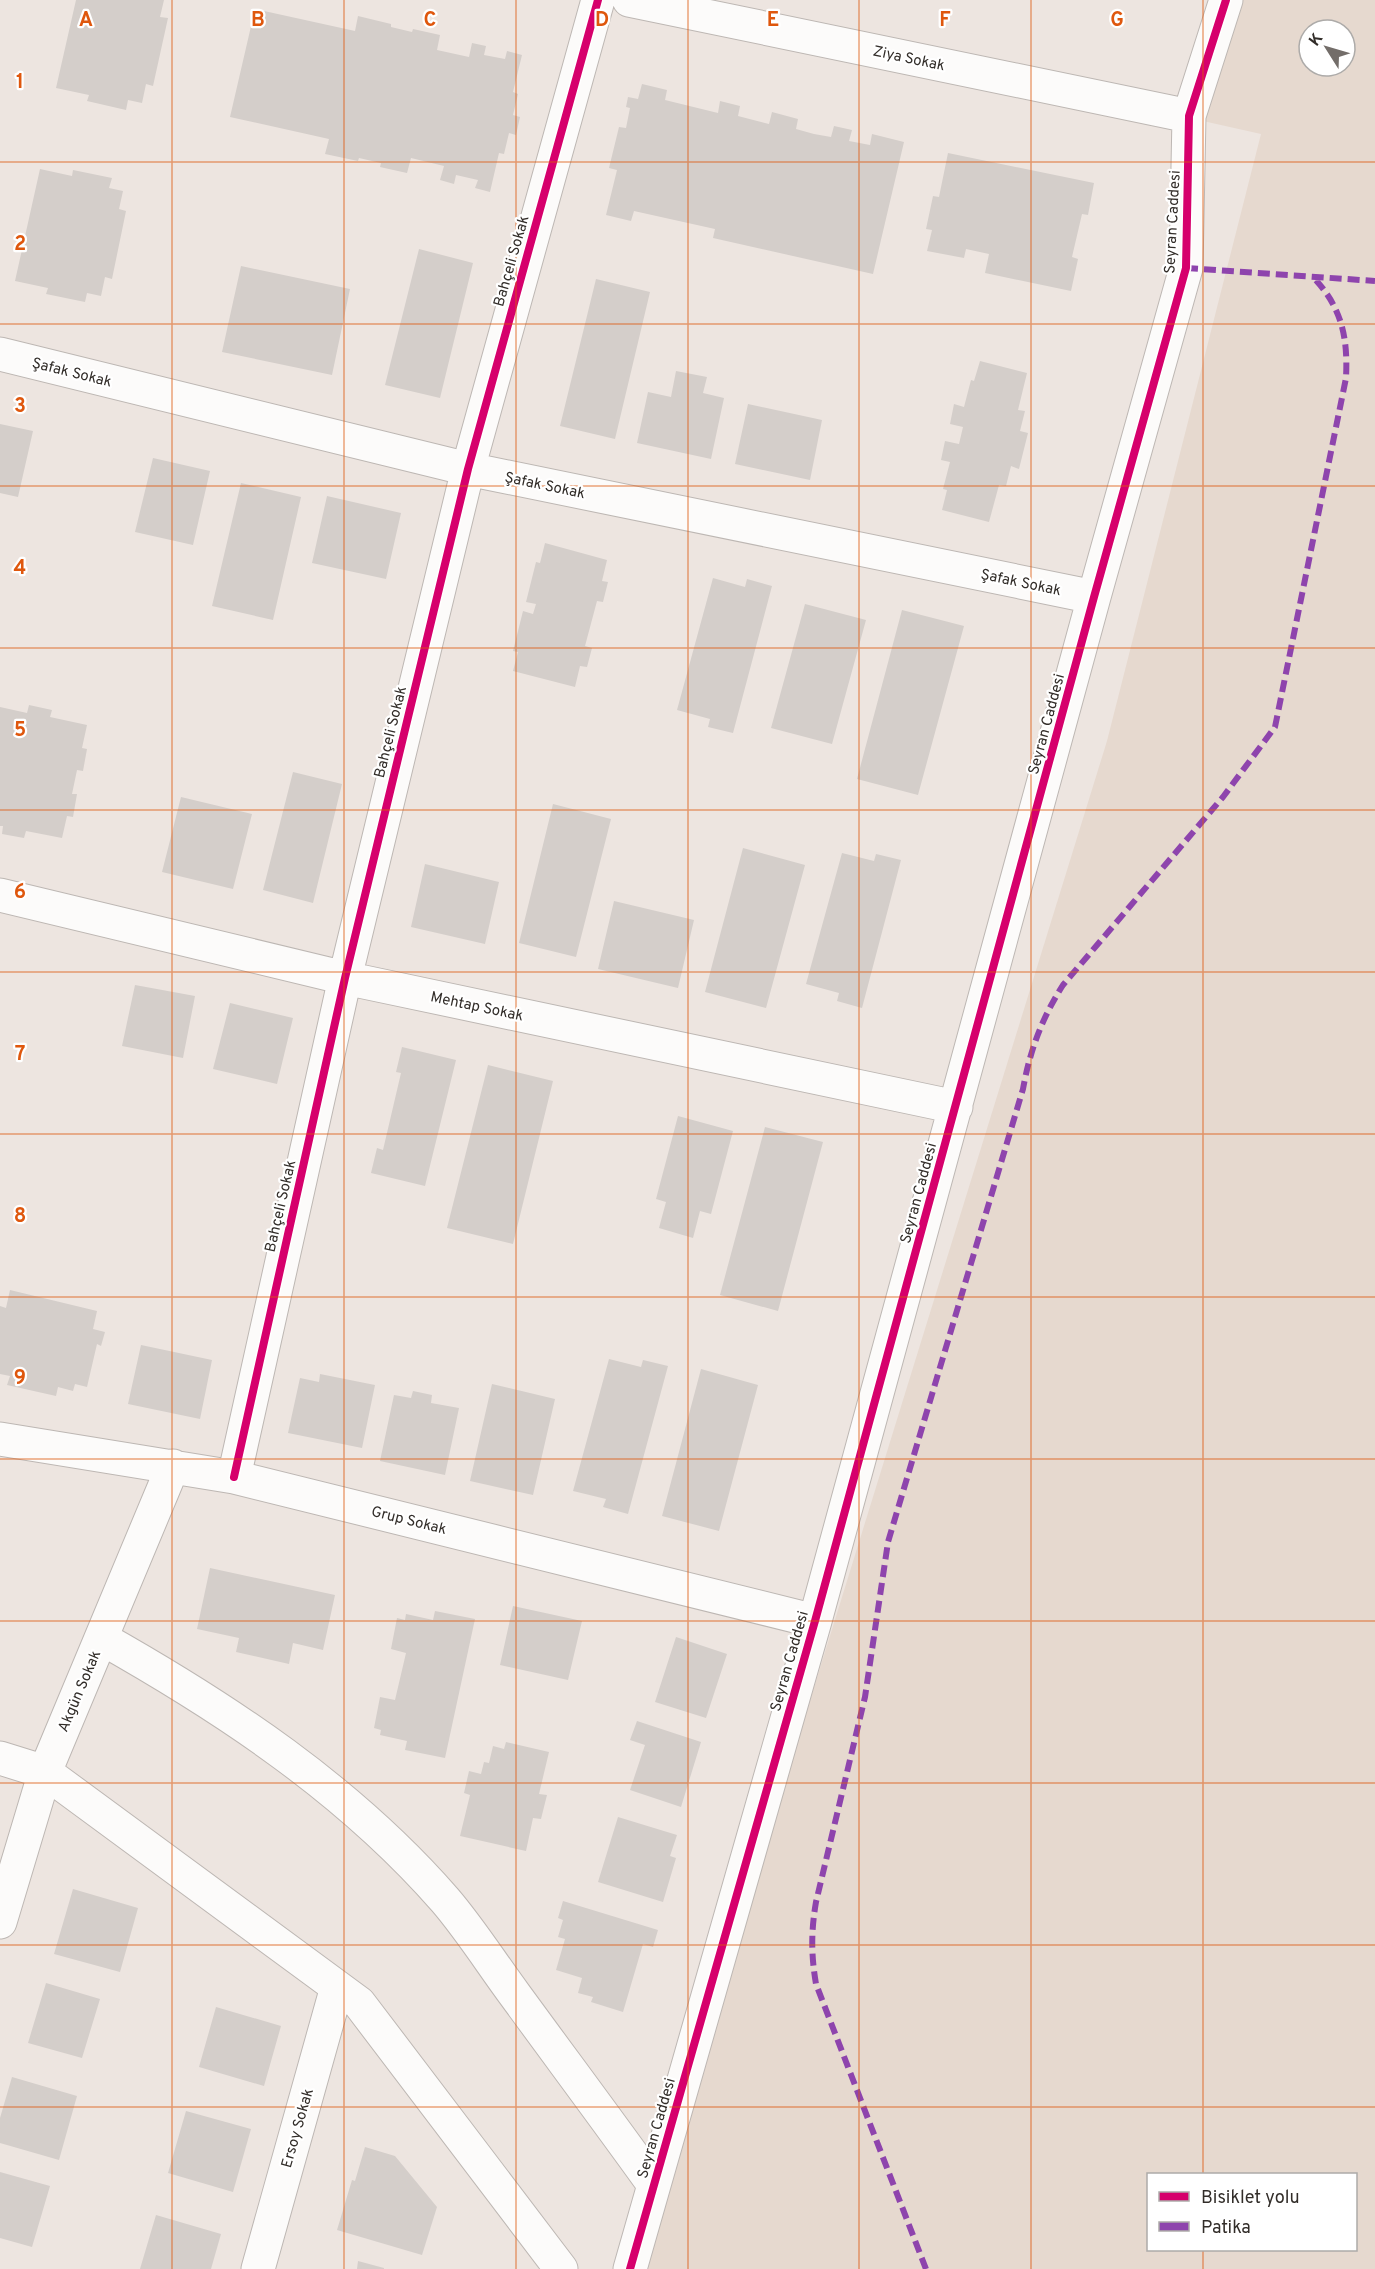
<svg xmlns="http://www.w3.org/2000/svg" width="1375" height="2269" font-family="Overpass,sans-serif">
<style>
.built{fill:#e6d9cf;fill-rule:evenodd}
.building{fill:#d4ceca}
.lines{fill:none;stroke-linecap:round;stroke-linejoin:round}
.minor-casing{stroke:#bdb7b3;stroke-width:35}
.minor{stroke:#fcfbfa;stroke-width:33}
.quiet{stroke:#8e44ad;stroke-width:6;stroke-dasharray:12 6;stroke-linecap:butt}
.cycleway-casing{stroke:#fff;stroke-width:11}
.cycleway{stroke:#d6006c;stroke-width:8}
.grid{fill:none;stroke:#df570d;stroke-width:1.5;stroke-opacity:0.55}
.labels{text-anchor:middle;stroke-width:4.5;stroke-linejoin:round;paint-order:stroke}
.street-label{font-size:15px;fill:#322d29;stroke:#fff}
.grid-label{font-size:20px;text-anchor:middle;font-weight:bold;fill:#df570d;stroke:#fff;stroke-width:4.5;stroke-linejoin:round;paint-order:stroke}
</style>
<rect width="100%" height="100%" fill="#ede5e0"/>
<path class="built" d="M1238 0H1375V2269H634L1107 741 1261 134 1203 121ZM1309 30H1345V66H1309ZM1148 2174H1356V2250H1148Z"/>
<path class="building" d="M76 0H164L160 17 168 18 153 86 146 84 142 103 128 100 126 110 87 101 89 95 56 88Z
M255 9 355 31 358 16 391 24V27L412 32 413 29 440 35 437 50 469 57 472 43 486 46 484 55 505 59 507 51 522 55 513 92 518 94 513 115 520 117 516 135 509 133 504 154 499 153 490 192 475 188 478 180 456 175 454 184 440 180 444 166 411 158 407 173 380 167 381 163 359 158 358 161 325 154 329 139 230 117Z
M642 84 667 90 665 100 718 113 720 101 740 106 738 116 769 124 772 112 798 119 796 129 814 134 831 137 834 126 852 130 849 141 870 145 872 134 904 142 873 274 713 238 715 229 634 211 631 221 606 215 617 170 609 168 619 127 626 128 630 108 626 107 628 97 638 99Z
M948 153 1094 183 1088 215 1082 214 1072 257 1078 259 1071 291 985 273 989 254 966 249 964 258 927 251 932 230 926 229 933 196 939 197Z
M40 169 72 176 73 170 112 178 109 188 123 191 119 209 126 211 112 279 105 277 101 296 87 293 85 302 46 294 48 288 15 281Z
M419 249 473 263 440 398 385 385Z
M241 266 350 289 332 375 222 352Z
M596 279 650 292 615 439 560 426Z
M980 361 1027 373 1018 410 1025 411 1020 431 1028 433 1019 469 1011 466 1006 486 999 485 989 522 942 510 947 490 943 489 950 462 941 460 945 441 959 444 963 427 950 424 954 404 964 407 971 380 974 381Z
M676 371 707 377 703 393 724 398 711 459 637 443 648 392 671 397Z
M748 404 822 420 810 480 735 464Z
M0 424 33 431 18 497 0 493Z
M153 458 210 471 193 545 135 532Z
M241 483 301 497 273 620 212 606Z
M327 496 401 513 386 579 312 563Z
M545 543 607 560 602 581 608 582 603 602 597 601 585 646 592 648 587 667 580 666 575 687 513 671 518 652 513 651 523 611 533 614 536 604 526 602 536 562 540 563Z
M713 578 745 587 747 579 772 586 733 733 708 727 710 719 677 710Z
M805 604 866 620 832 744 771 728Z
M902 610 964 626 918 795 857 779Z
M29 705 52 710 50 717 87 725 82 748 87 749 83 771 77 770 72 794H77L73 817 67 816 62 838 26 831 24 838 2 834 3 826H0V707L27 713Z
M293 772 342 784 313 903 263 890Z
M181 797 252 814 233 889 162 872Z
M553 804 611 819 576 957 519 943Z
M743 848 805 865 766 1008 705 992Z
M842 853 874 861 876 854 901 860 862 1008 837 1001 839 993 806 984Z
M425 864 499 882 485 944 411 927Z
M614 901 694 920 678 988 598 969Z
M135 985 195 996 183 1058 122 1046Z
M230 1003 293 1018 277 1084 213 1069Z
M402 1047 456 1060 425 1186 371 1173 377 1148 383 1150 401 1073 396 1072Z
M488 1065 553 1081 513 1244 447 1228Z
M678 1116 733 1131 711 1214 700 1211 693 1238 659 1228 666 1202 656 1199Z
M765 1127 823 1142 778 1311 720 1295Z
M10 1290 97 1311 93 1329 105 1332 101 1346 97 1344 87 1387 75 1384 73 1391 58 1387 56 1396 7 1385 10 1376 0 1374V1306L6 1308Z
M141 1345 212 1360 200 1419 128 1404Z
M609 1359 641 1367 643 1360 668 1366 628 1514 603 1507 606 1499 573 1491Z
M701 1369 758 1385 719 1531 662 1516Z
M320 1374 375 1385 362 1448 288 1433 300 1378 319 1382Z
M492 1384 555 1399 533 1495 470 1481Z
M413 1391 432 1395 431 1403 459 1408 445 1475 380 1461 394 1395 411 1398Z
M210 1568 335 1595 323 1650 293 1643 289 1664 236 1652 239 1638 197 1629Z
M513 1606 582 1621 568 1680 500 1665Z
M435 1611 475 1619 445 1758 405 1750 407 1741 380 1735 381 1730 374 1728 380 1697 395 1700 406 1653 391 1649 397 1618 405 1620 406 1614 433 1620Z
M676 1637 727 1654 706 1718 655 1702Z
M637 1721 701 1742 681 1807 630 1790 645 1745 630 1740Z
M506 1742 549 1752 539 1794 547 1795 541 1819 533 1818 526 1851 460 1836 470 1795 464 1793 469 1771 481 1774 484 1762 489 1763 493 1746 504 1749Z
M618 1817 677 1835 670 1856 676 1858 663 1902 598 1882Z
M73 1889 138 1908 120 1972 54 1954Z
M563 1901 658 1930 653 1947 643 1944 623 2012 591 2002 593 1997 578 1993 582 1978 556 1970 565 1939 558 1937 563 1920 558 1918Z
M46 1983 100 1999 82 2058 28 2043Z
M216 2007 281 2026 264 2086 199 2067Z
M12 2077 77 2096 59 2160 0 2143V2118Z
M186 2111 251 2129 233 2192 168 2173Z
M365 2147 395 2156 437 2207 422 2255 337 2230 352 2180 355 2181Z
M0 2172 50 2186 32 2247 0 2238Z
M156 2215 221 2234 211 2269H140Z
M358 2261 384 2268V2269H357Z"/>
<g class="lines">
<g class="minor-casing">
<path id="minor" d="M629 0 1189 116
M0 354 468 469 1094 597
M0 895 345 978 956 1107
M0 1439 234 1477 815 1621
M234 1477 345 978 468 469 598 0
M101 1638C227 1709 349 1790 445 1900 470 1929 492 1964 515 1995 561 2058 608 2121 654 2185
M0 1758 45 1772 359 2003 561 2269
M0 1922 45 1772 173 1466
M258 2269 337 1987
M630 2269 815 1621 1094 597 1186 268 1189 116 1226 0"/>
</g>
<use href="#minor" class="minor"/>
<path class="quiet" d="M1186 268 1375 281
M926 2269 816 1984C811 1955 811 1931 816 1902L865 1697 888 1542 1023 1089C1030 1050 1042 1018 1063 985L1223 797 1275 727 1346 378C1348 338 1342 308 1314 278"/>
<g class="cycleway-casing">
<path id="cycleway" d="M234 1477 345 978 468 469 598 0
M630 2269 815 1621 1094 597 1186 268 1189 116 1226 0"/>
</g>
<use href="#cycleway" class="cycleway"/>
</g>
<path class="grid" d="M172 0V2269M344 0V2269M516 0V2269M688 0V2269M859 0V2269M1031 0V2269M1203 0V2174M0 162H1375M0 324H1375M0 486H1375M0 648H1375M0 810H1375M0 972H1375M0 1134H1375M0 1297H1375M0 1459H1375M0 1621H1375M0 1783H1375M0 1945H1375M0 2107H1375M1203 2250V2269"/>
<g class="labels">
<g class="street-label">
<text transform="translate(909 58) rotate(12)" y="5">Ziya Sokak</text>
<text transform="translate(1172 222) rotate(-87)" y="5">Seyran Caddesi</text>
<text transform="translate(511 261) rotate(-74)" y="5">Bahçeli Sokak</text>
<text transform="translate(72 372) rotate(14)" y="5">Şafak Sokak</text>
<text transform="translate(545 485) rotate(12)" y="5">Şafak Sokak</text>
<text transform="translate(1021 582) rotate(12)" y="5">Şafak Sokak</text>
<text transform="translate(1046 724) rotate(-75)" y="5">Seyran Caddesi</text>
<text transform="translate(390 732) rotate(-76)" y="5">Bahçeli Sokak</text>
<text transform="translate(477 1006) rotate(12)" y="5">Mehtap Sokak</text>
<text transform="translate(918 1193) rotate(-75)" y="5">Seyran Caddesi</text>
<text transform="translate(280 1206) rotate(-77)" y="5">Bahçeli Sokak</text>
<text transform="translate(409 1520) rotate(14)" y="5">Grup Sokak</text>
<text transform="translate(789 1661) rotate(-74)" y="5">Seyran Caddesi</text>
<text transform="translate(79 1691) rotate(-67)" y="5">Akgün Sokak</text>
<text transform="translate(297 2128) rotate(-74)" y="5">Ersoy Sokak</text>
<text transform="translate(656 2128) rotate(-74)" y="5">Seyran Caddesi</text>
</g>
</g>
<g class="grid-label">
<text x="86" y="26">A</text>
<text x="258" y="26">B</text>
<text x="430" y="26">C</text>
<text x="602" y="26">D</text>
<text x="773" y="26">E</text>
<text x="945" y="26">F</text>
<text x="1117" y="26">G</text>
<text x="20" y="88">1</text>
<text x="20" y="250">2</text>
<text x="20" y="412">3</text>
<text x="20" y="574">4</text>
<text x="20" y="736">5</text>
<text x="20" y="898">6</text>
<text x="20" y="1060">7</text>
<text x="20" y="1222">8</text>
<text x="20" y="1384">9</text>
</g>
<rect x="1147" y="2173" width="210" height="78" fill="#ffffff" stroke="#adaba9" stroke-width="1.5"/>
<rect x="1159" y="2192" width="30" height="9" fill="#d6006c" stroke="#adaba9" stroke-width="1.5"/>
<text x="1201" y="2203" font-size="18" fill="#322d29">Bisiklet yolu</text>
<rect x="1159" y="2222" width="30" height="9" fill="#8e44ad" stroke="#adaba9" stroke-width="1.5"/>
<text x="1201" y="2233" font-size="18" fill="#322d29">Patika</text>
<g transform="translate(1327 48) rotate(307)"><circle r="28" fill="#ffffff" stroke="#adaba9" stroke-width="1.5"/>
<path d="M0-4.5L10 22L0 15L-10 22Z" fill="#736d69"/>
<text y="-9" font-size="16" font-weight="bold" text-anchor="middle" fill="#322d29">K</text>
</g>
</svg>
